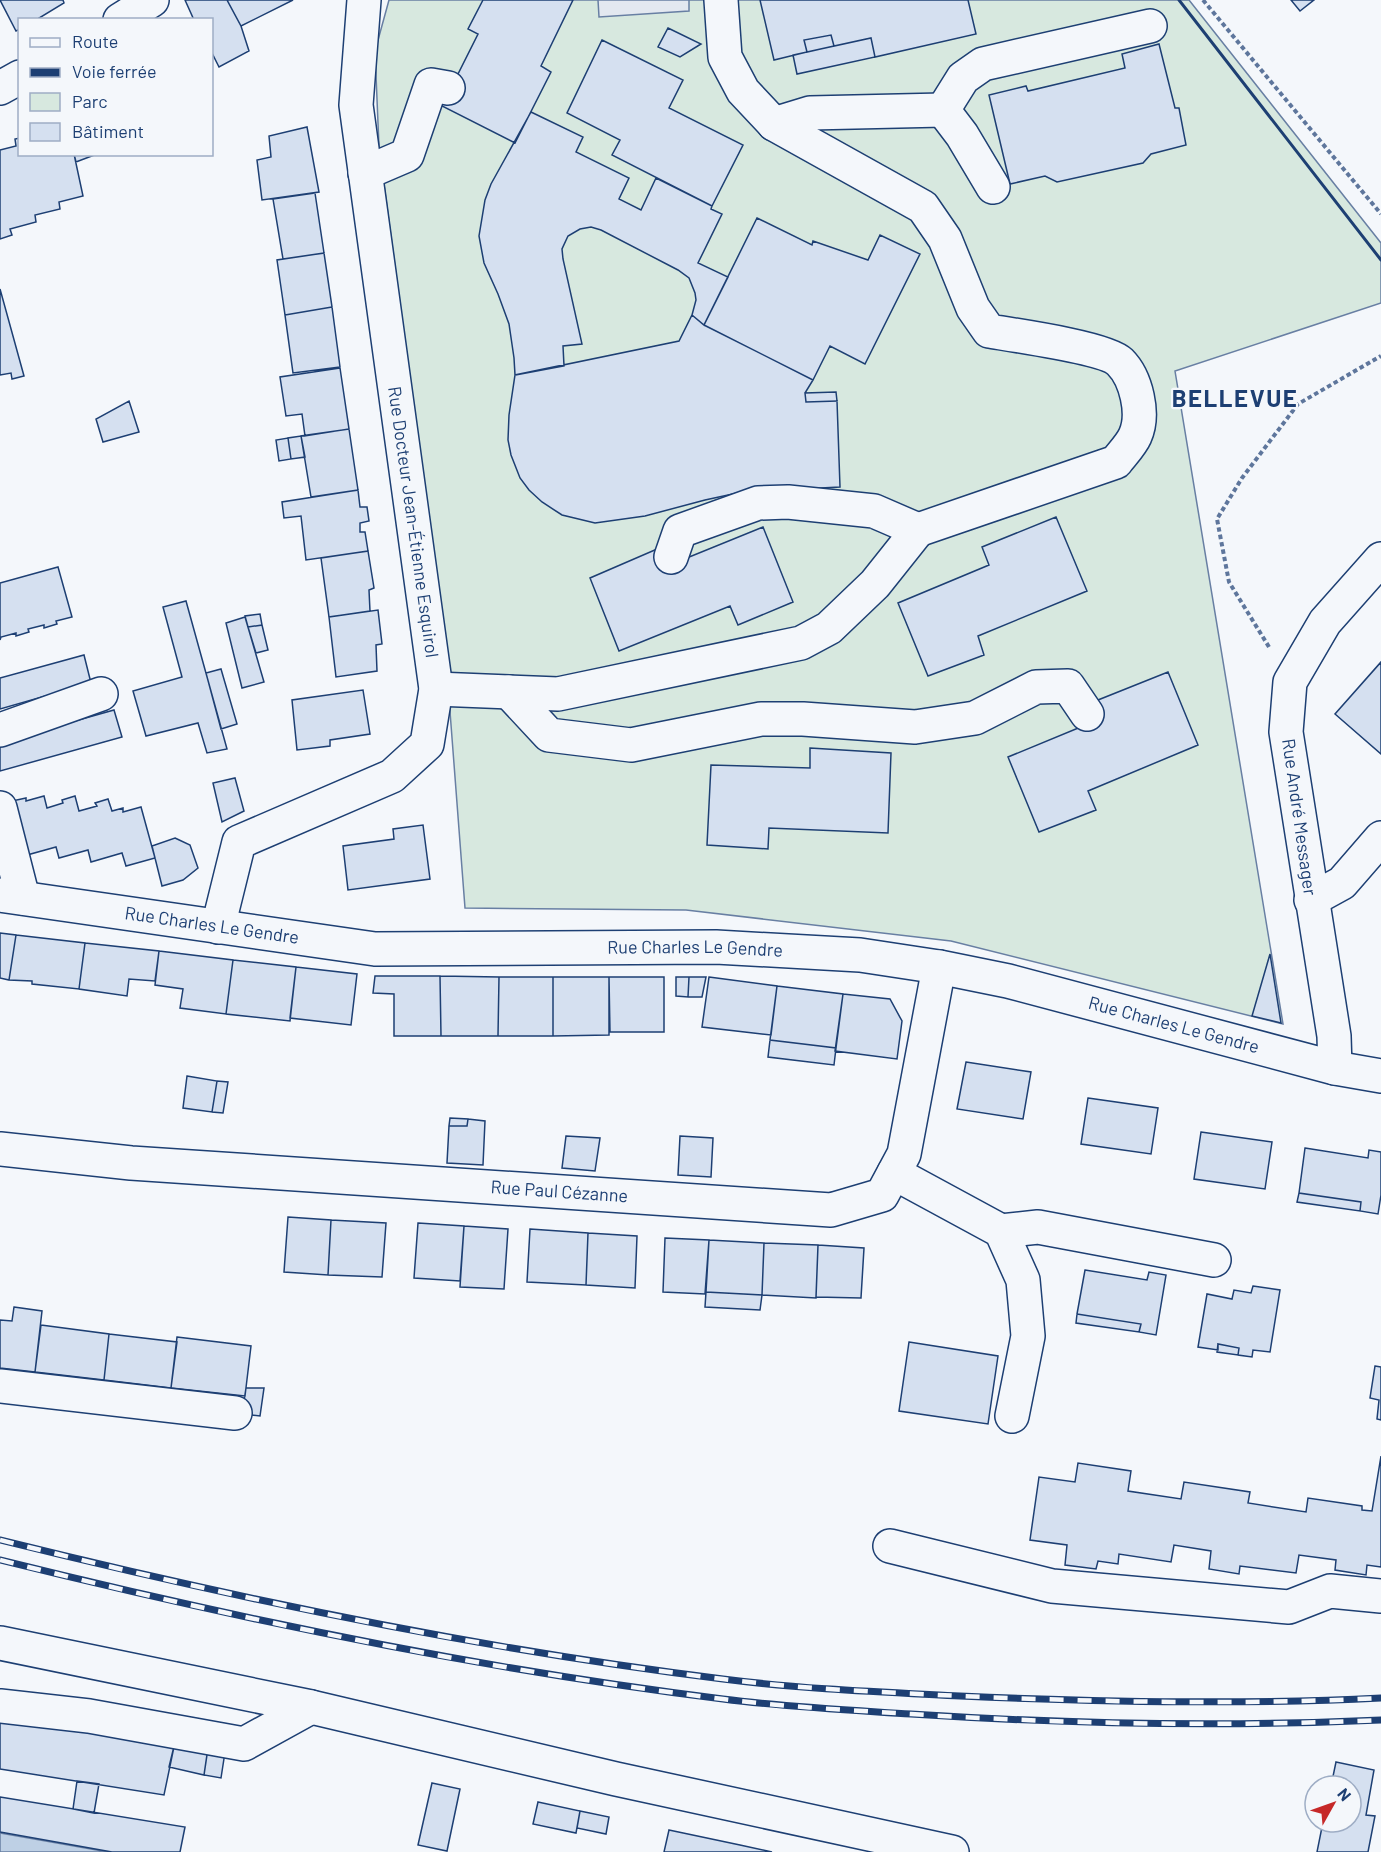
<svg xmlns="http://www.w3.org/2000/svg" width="1381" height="1852" font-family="Barlow,sans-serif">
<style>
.green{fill:#d7e8df;stroke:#687fa3;stroke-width:1.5}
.parking{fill:#e3e8f0;stroke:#687fa3;stroke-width:1.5}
.water{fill:#bed0e5;stroke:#687fa3;stroke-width:1.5}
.building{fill:#d5e0f0;stroke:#1d3f73;stroke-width:1.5}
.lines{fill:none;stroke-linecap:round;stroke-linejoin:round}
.minor-casing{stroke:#1d3f73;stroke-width:36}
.major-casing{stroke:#1d3f73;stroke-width:36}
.path{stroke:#5e769c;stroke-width:4;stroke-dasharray:4.5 3;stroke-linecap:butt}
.minor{stroke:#f4f7fb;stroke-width:33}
.major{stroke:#f4f7fb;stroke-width:33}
.rail-casing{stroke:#1d3f73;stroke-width:7}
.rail{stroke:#f4f7fb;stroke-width:4.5;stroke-dasharray:14;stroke-linecap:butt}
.wall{stroke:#1d3f73;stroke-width:3}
.labels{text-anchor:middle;stroke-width:4.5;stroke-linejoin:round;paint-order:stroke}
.street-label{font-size:18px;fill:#1d3f73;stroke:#f4f7fb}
.district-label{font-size:24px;font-weight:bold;letter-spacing:1.5px;fill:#1d3f73;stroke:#f4f7fb}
</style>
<rect width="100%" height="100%" fill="#f4f7fb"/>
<path class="green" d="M389 0H1189L1381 243V303L1175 371 1283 1024 951 941 686 910 465 908 444 633 379 147 375 51Z"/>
<path class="parking" d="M598 0H689V11L599 17Z"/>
<path class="water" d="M0 1833 108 1852H0Z"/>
<path class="building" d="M0 0H63L64 3 36 20H20V29L16 31Z
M185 0H227L241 26 249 51 219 67 212 53V20H194Z
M227 0H293L241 26Z
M483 0H573L541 66 551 72 515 143 442 106 478 34 468 29Z
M760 0H968L976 34 875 57 871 38 834 46 831 35 804 40 807 52 774 60Z
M1291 0H1314L1300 11Z
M668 28 701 44 680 57 658 47Z
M831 35 834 46 807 52 804 40Z
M871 38 875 57 797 74 793 55Z
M602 40 683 80 669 108 743 145 712 206 612 155 620 140 567 113Z
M1159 44 1175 108H1179L1186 145 1151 154 1143 163 1057 182 1045 176 1010 184 989 95 1026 86 1028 91 1125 68 1122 54Z
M531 112 583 137 576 152 629 178 619 199 641 210 656 178 712 206 711 209 722 214 698 263 728 277 704 325 692 315 696 300 695 293 689 278 678 270 601 230 591 227 580 229 568 236 562 249 563 259 582 344 563 346 564 366 515 375 514 358 509 324 498 294 484 263 479 236 485 200 491 184Z
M307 127 319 192 262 200 257 160 271 157 269 136Z
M20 138V154H74L83 196 59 202 60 209 35 215 36 222 10 229 12 235 0 239V150L16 146 15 139Z
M74 154H97L76 162Z
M315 193 324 253 283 259 273 199Z
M757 218 812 245 813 241 868 260 880 235 920 254 865 364 830 346 813 380 704 325Z
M324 253 332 307 285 315 277 260Z
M0 289 24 376 12 379 11 373 0 375Z
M332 307 340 367 293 373 285 315Z
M692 315 704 325 813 380 805 393 806 402 837 401 840 487 742 492 705 500 645 516 595 523 562 515 542 502 529 490 520 478 511 455 508 440 509 415 515 375 679 341Z
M340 368 349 429 305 436 302 414 286 416 280 377Z
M836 392 837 401 806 402 805 393Z
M129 401 139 432 103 442 96 419Z
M349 429 358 490 311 497 301 436Z
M301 436 305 457 291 459 288 438Z
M288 438 291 459 279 461 276 440Z
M358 490 360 507H367L369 521 360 523V532H365L368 551 306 560 301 516 284 518 282 502Z
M1056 517 1087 591 978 636 984 655 928 676 898 603 989 565 982 547Z
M763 527 793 602 738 625 730 606 619 651 590 578 664 546 672 564Z
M368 551 374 588 369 590 370 611 329 617 321 558Z
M58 567 72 617 56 621 57 624 44 628V625L28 629 29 632 16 636V633L1 637 0 640V583Z
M186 601 227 749 207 753 198 723 146 736 133 691 182 677 163 607Z
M378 610 382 644 376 645 377 671 336 677 329 617Z
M260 614 262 625 248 627 245 616Z
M245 617 264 682 242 688 226 623Z
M262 625 268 650 256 653 248 627Z
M84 655 91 683 0 709V678Z
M1381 662V754L1335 714Z
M221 669 237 724 221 729 206 673Z
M1168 672 1198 745 1088 791 1096 810 1039 832 1008 757 1100 719 1093 702Z
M363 690 370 734 330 740V746L297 750 292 700Z
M114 710 122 737 0 771V742Z
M810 748 891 753 888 833 769 828 768 849 707 845 711 765 810 768Z
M235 778 244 811 222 822 213 783Z
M44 796 47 808 63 803 62 800 75 796 79 811 97 806 95 803 108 799 112 811 123 808V812L141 807 155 858 126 866 122 853 91 862 88 850 59 858 56 847 27 855 12 801 26 798V801Z
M423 825 430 879 348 890 343 846 394 839 393 829Z
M175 838 190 845 198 868 183 880 162 886 152 846Z
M0 933 16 935 9 980 0 978Z
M16 935 85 943 79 989 32 984V981L9 980Z
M85 943 159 951 155 981 129 979 127 996 79 989Z
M159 951 233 960 226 1014 180 1008 183 989 155 985Z
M1270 954 1281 1023 1252 1016Z
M233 960 296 967 290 1021 226 1014Z
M296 967 357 974 351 1025 290 1018Z
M375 976H440L441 1036H394V994L373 993Z
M440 976 499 977 498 1036H441Z
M499 977H553V1036H498Z
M553 977H609V1035L553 1036Z
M609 977H664V1032H610Z
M676 977H689L688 997 676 996Z
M689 977H706L702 997H688Z
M709 977 777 986 771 1035 702 1027Z
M777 986 843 994 836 1048 770 1040Z
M843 994 890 999 902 1021 897 1059 835 1051Z
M770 1040 836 1048 834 1065 768 1057Z
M966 1062 1031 1072 1023 1119 957 1109Z
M187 1076 217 1081 212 1112 183 1108Z
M217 1081 228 1082 223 1113 212 1112Z
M1088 1098 1158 1108 1151 1154 1081 1144Z
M450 1118 468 1119 467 1126H449Z
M468 1119 485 1121 483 1165 447 1163 449 1126H467Z
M1201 1132 1272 1142 1265 1189 1194 1179Z
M566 1136 600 1138 595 1171 562 1168Z
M680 1136 713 1138 711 1177 678 1175Z
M1305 1148 1368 1158 1369 1150 1381 1152V1195L1378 1214 1360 1211 1361 1202 1299 1193Z
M1299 1193 1361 1202 1360 1211 1297 1202Z
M288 1217 331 1220 328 1275 284 1272Z
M331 1220 386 1223 382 1277 328 1275Z
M418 1223 464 1226 460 1281 414 1278Z
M464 1226 508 1229 504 1289 460 1287Z
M530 1229 588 1233 586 1285 527 1282Z
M588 1233 637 1236 635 1288 586 1285Z
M665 1238 709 1240 705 1294 663 1292Z
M709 1240 764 1243 762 1295 706 1292Z
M764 1243 818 1245 816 1298 762 1295Z
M818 1245 864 1248 861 1298 816 1297Z
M1085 1270 1147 1280 1149 1272 1166 1275 1156 1335 1139 1332 1141 1324 1077 1314Z
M1253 1286 1280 1290 1270 1352 1253 1350 1252 1357 1238 1355 1239 1348 1218 1344V1350L1198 1347 1207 1294 1232 1299 1234 1290 1251 1293Z
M706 1292 762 1295 760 1310 705 1307Z
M14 1307 42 1311 35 1372 0 1368V1320L12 1321Z
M1077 1314 1141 1324 1139 1332 1076 1323Z
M41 1325 109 1334 104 1380 35 1372Z
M109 1334 177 1342 171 1388 104 1380Z
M177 1337 251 1346 245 1396 171 1388Z
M909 1342 998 1356 988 1424 899 1411Z
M1218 1344 1239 1348 1238 1355 1217 1352Z
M1375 1366 1381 1367V1420L1377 1419 1379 1400 1370 1398Z
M246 1388H264L260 1416 242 1414Z
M1381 1456V1567L1367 1565 1366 1575 1335 1570 1336 1560 1299 1555 1296 1573 1240 1566 1239 1574 1209 1569 1211 1551 1174 1545 1171 1562 1119 1554 1118 1564 1098 1561 1096 1569 1065 1565 1067 1545 1030 1540 1039 1477 1075 1482 1078 1463 1131 1471 1128 1491 1181 1499 1184 1482 1250 1492 1248 1503 1306 1512 1308 1498 1362 1506V1510L1372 1511Z
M0 1716 175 1742 164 1795 0 1769Z
M175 1742 208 1748 204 1775 169 1767Z
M208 1748 225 1752 221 1778 204 1775Z
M1336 1762 1374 1770 1366 1815 1375 1816 1368 1852H1317L1323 1822H1351V1812H1355L1357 1801 1351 1799V1786H1331Z
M77 1781 99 1784 94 1813 73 1809Z
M432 1783 460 1789 447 1851 418 1845Z
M0 1797 185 1827 180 1852H112L0 1832Z
M538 1802 580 1811 576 1833 533 1824Z
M580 1811 609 1817 606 1834 577 1828Z
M669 1830 740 1845 772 1852H664Z"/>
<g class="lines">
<g class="minor-casing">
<g id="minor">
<path d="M721 0 725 57 743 91 774 124 923 207 945 239 973 308 989 331C1013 335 1106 348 1120 362 1136 378 1145 414 1135 436 1131 445 1122 454 1116 462L918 530"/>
<path d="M120 20 152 0"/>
<path d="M0 88 20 77"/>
<path d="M774 124 810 113 943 110"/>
<path d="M365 173 407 155 431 85 448 88"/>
<path d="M993 187 962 135 943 110 963 78 983 64 1150 26"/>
<path d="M436 689 558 694 801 643 829 628 875 584 918 530 874 511 788 502 758 503 680 531 671 557"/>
<path d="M509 692 549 735 631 745 761 719H803L915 727 975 718 1036 687 1068 686 1087 714"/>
<path d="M0 730 101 694"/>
<path d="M0 808 23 898"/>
<path id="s1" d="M0 895 375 949 716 947 860 955 939 967 1008 981 1335 1068 1381 1076"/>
<path d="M1311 900 1342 883 1381 838"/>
<path d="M218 927 239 842 392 776 427 744 436 689 356 105 364 0"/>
<path d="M1335 1068 1334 1036 1286 732 1290 682 1325 622 1381 559"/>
<path id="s2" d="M0 1149 131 1163 831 1210 882 1195 904 1154 939 967"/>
<path d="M894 1173 1001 1231 1023 1280 1028 1336 1012 1416"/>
<path d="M1001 1231 1038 1227 1214 1260"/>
<path d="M0 1386 235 1413"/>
<path d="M890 1546 1052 1586 1289 1607 1330 1591 1381 1596"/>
<path d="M0 1706 89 1716 244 1744 311 1707"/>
</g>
</g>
<g class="major-casing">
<path id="major" d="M0 1643 311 1707 616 1779 952 1852"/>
</g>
<path class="path" d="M1203 0 1381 214
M1269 647 1229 582 1217 519 1242 478 1298 404 1381 356"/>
<use href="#minor" class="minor"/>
<use href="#major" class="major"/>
<g class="rail-casing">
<path id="rail" d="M0 1540C238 1599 479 1649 723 1679 801 1689 881 1692 960 1696 1100 1702 1241 1705 1381 1698
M0 1560C238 1619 479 1669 723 1699 785 1707 849 1710 911 1714 1068 1724 1224 1727 1381 1720"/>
</g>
<use href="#rail" class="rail"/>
<path class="wall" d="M1179 0 1381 260"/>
</g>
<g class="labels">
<g class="street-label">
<text transform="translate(413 522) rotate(82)" y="6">Rue Docteur Jean-Étienne Esquirol</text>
<text transform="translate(1299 817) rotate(82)" y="6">Rue André Messager</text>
<text dy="6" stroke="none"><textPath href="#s1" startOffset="214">Rue Charles Le Gendre</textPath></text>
<text dy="6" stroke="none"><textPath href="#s1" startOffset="699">Rue Charles Le Gendre</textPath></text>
<text dy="6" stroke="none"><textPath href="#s1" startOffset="1186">Rue Charles Le Gendre</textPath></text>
<text dy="6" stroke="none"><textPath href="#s2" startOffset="561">Rue Paul Cézanne</textPath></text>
</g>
<g class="district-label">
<text x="1235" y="407">BELLEVUE</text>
</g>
</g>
<rect x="18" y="18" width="195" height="138" fill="#f4f7fb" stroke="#9eadc5" stroke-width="1.5"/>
<rect x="30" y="38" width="30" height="9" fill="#f4f7fb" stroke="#9eadc5" stroke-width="1.5"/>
<text x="72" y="48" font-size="18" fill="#1d3f73">Route</text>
<rect x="30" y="68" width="30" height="9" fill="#1d3f73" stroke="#9eadc5" stroke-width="1.5"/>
<text x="72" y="78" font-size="18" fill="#1d3f73">Voie ferrée</text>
<rect x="30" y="93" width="30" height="18" fill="#d7e8df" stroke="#9eadc5" stroke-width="1.5"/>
<text x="72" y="108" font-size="18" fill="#1d3f73">Parc</text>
<rect x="30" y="123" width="30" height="18" fill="#d5e0f0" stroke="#9eadc5" stroke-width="1.5"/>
<text x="72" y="138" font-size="18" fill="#1d3f73">Bâtiment</text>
<g transform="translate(1333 1804) rotate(50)"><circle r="28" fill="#f4f7fb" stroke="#9eadc5" stroke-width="1.5"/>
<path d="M0-4.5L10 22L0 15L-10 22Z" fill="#c62828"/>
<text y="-9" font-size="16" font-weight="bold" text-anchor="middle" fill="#1d3f73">N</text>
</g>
</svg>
